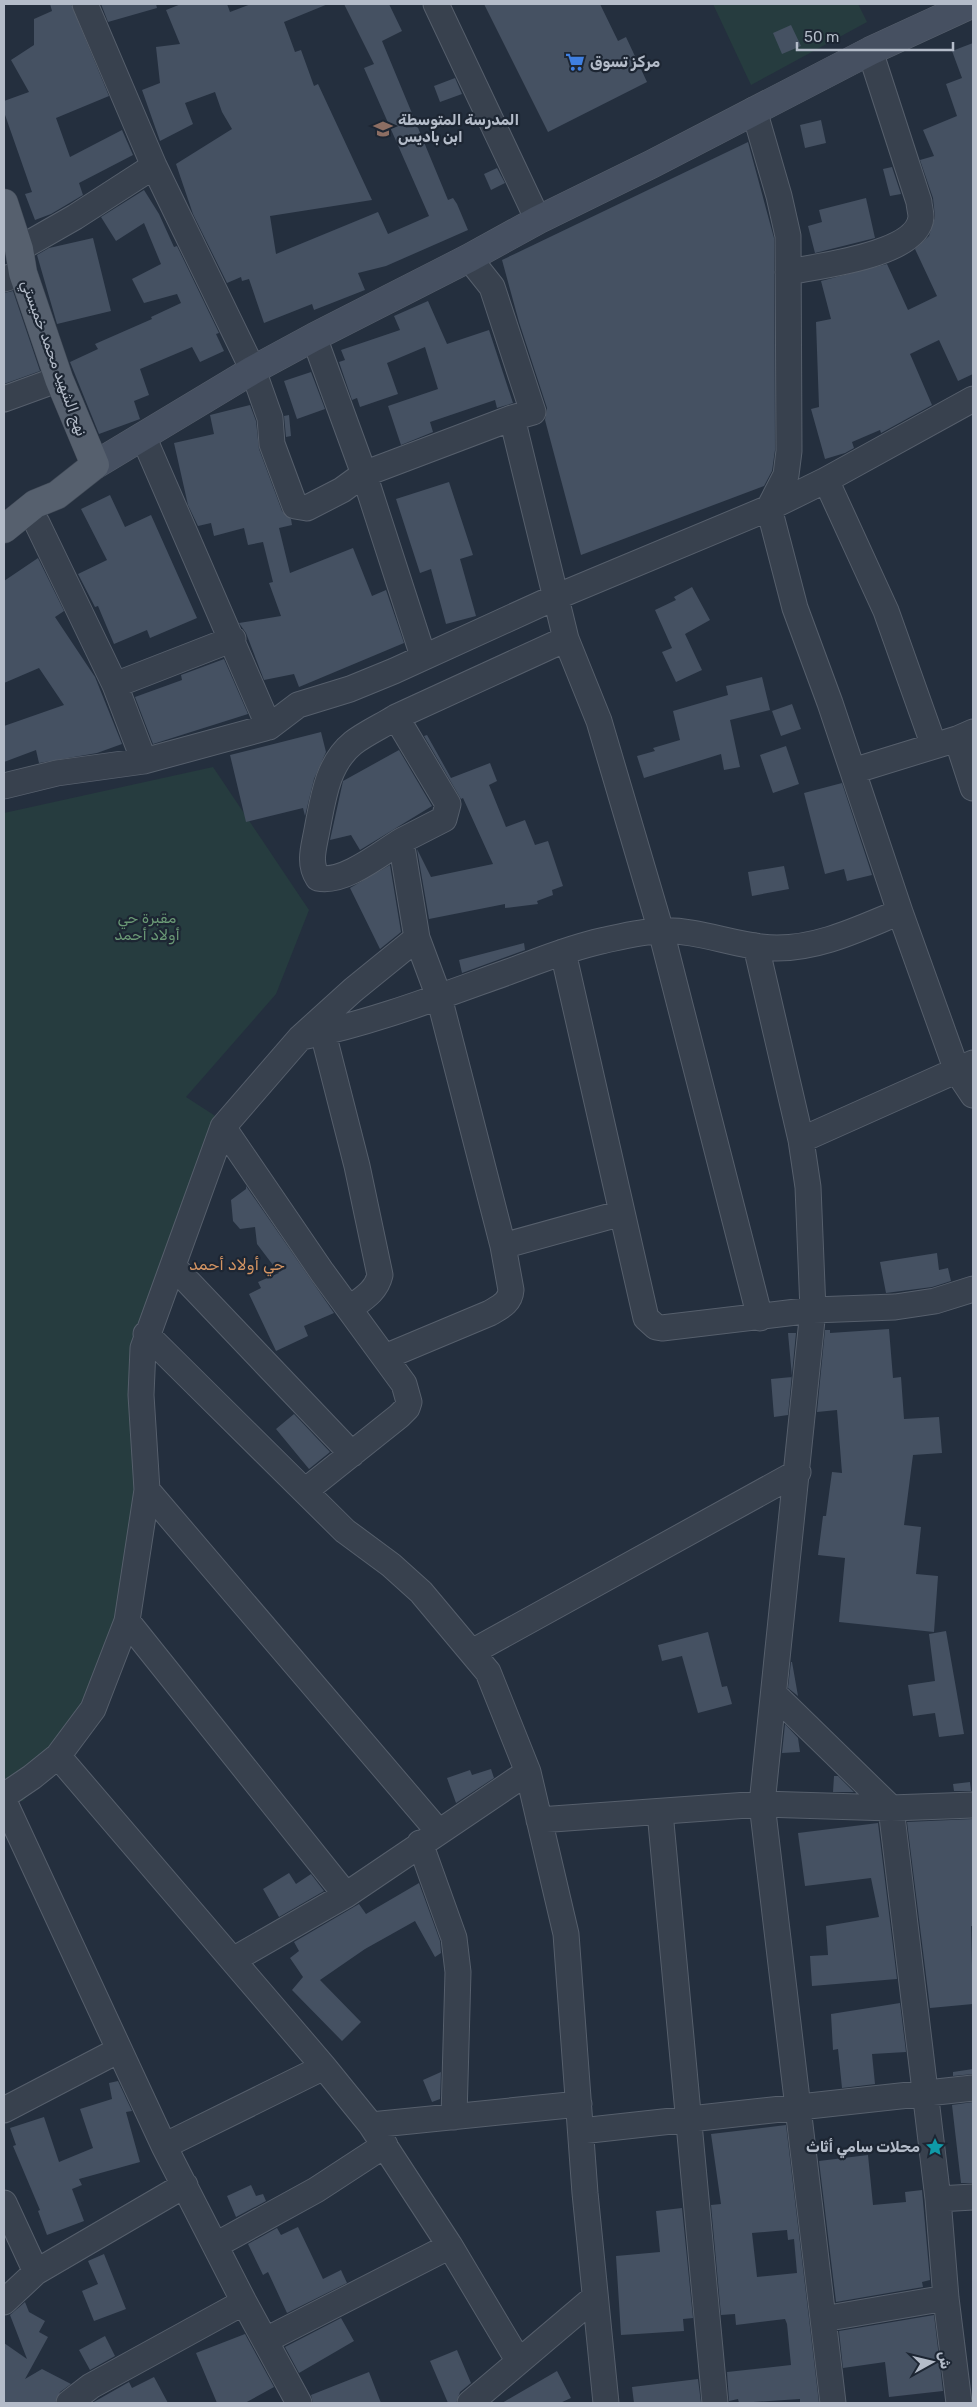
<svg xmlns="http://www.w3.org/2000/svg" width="977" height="2407" font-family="Rubik,Cairo,sans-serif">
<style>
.green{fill:#263c3f}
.building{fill:#455162;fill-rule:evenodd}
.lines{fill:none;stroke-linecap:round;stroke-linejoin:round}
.minor-casing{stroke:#565f6c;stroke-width:27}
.secondary-casing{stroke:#565f6c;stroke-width:29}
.primary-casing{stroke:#414a57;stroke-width:29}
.minor{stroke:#38414e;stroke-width:25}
.secondary{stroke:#465061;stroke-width:28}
.primary{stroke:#56606e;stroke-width:28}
.labels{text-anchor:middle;stroke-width:4.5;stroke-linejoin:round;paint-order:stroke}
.poi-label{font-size:15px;font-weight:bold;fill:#b4bcc9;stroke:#1d2633;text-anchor:start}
.street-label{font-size:15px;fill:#b4bcc9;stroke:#1d2633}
.park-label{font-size:15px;fill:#6b9a76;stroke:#1d2633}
.neighbourhood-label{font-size:16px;fill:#d59563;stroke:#1d2633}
</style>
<rect width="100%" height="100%" fill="#242f3e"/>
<path class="green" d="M713 4H858L867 22 751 85Z
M213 767 309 910 276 994 186 1097 220 1119 136 1349 143 1490 93 1723 23 1801H4V813Z"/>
<path class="building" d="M50 4H71L109 96 56 118 70 157 122 130 133 155 79 183 83 195 51 214 35 220 25 194 32 192 4 112V101L29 92 11 60 34 45V19L52 11Z
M101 4H156L157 8 108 22Z
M181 4H227L230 12 251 4H328L284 22 295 52 301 50 314 86 318 84 372 200 270 216 276 254 378 212 388 234 429 216 364 68 374 64 344 4H389L402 31 382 41 448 200 453 198 457 204 468 230 386 266 358 273 365 290 314 310 312 304 264 323 249 279 242 281 241 277 227 283 193 214 176 164 232 129 222 112 215 92 185 103 193 124 160 141 142 90 160 83 156 47 180 44 166 10Z
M484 4H600L618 41 626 37 647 82 548 132Z
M791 25 801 46 782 54 773 33Z
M973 43V374L958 381 939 340 910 354 932 405 881 433 880 430 852 442 854 448 845 453 825 459 811 409 819 407 816 322 831 319 821 281 887 264 908 310 937 296 915 249 929 236 935 217 933 198 920 160 934 156 923 130 957 116 946 84 962 78 952 51Z
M455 78 462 94 440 102 434 86Z
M821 120 826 143 805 148 800 125Z
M748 142 774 238 775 450 772 471 764 486 581 555 545 420 547 408 519 322 502 260Z
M892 167 901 194 890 196 883 169Z
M497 168 505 183 491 190 484 174Z
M144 190 159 214 174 247 177 246 219 333 216 334 224 351 200 362 192 347 140 369 149 395 134 401 140 419 99 434 70 362 98 349 95 344 152 319 151 317 181 303 177 294 144 303 132 279 161 264 144 223 116 241 101 217Z
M866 198 875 238 815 253 808 226 822 222 819 210Z
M93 238 111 311 57 324 37 255 49 248Z
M13 291 40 371 4 384V293Z
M428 301 447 344 489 330 513 403 497 408 495 400 430 422 433 432 401 445 388 406 438 389 425 347 387 363 398 394 360 407 357 398 352 400 339 362 345 360 341 350 400 330 394 316Z
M311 372 325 409 297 419 284 381Z
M250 405 256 421 259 449 282 511 291 519 292 525 279 528 290 573 353 548 372 596 386 590 404 643 299 687 294 674 264 680 246 633 239 623 281 616 269 583 273 582 263 542 248 545 244 528 214 536 211 523 198 526 188 505 174 443 214 434 210 415Z
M289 415 291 436 286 437 284 416Z
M449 482 473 555 460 559 476 616 446 624 431 569 420 573 396 499Z
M110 495 125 527 151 515 197 618 150 638 147 630 114 644 98 606 95 607 78 574 107 560 81 509Z
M38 558 64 611 55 617 95 677 122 744 97 753 39 763 36 750 4 762V726L64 705 39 668 4 683V581Z
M692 587 710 620 685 634 702 670 676 682 662 652 672 648 655 610 676 600 674 597Z
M224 659 248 714 153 744 135 697 182 680 181 675Z
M762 677 770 710 730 720 740 767 724 770 721 754 644 778 637 756 655 751 653 748 680 740 673 711 728 695 726 686Z
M792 704 801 729 781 736 772 711Z
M321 732 326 752 314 779 305 816 303 808 246 822 230 755Z
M427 735 451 778 490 763 497 781 489 785 506 827 525 820 535 845 548 841 563 886 552 890 553 895 537 901 538 904 505 908V904L429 919 417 849 431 877 493 864 463 798 461 799 424 736Z
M786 746 799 784 773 793 760 755Z
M399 750 432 806 360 850 351 835 330 840 343 781Z
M842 783 872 875 847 881 844 869 825 874 804 793Z
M390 865 401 932 380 949 350 888Z
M784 866 789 889 752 896 748 872Z
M524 943 525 950 462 973 459 960Z
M246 1186 334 1313 304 1326 308 1336 276 1351 249 1294 261 1288 258 1282 279 1273 257 1244 255 1227 240 1229 233 1221 231 1200 246 1189Z
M937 1253 939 1270 948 1268 951 1281 932 1287 886 1293 880 1262Z
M889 1329 893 1378 901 1377 904 1419 939 1417 942 1453 913 1455 904 1525 921 1527 916 1574 938 1576 934 1632 839 1622 845 1558 818 1555 823 1516H826L832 1472 842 1473 837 1410 817 1412 825 1330H830V1333Z
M788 1333H796L788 1415 774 1417 771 1379 792 1377Z
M294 1414 330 1452 309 1469 276 1429Z
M946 1631 964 1734 939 1737 935 1713 913 1716 908 1685 935 1681 929 1634Z
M708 1632 722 1687 727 1686 732 1704 698 1713 682 1656 662 1661 658 1645Z
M791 1662H792L798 1696 788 1688Z
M785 1724 798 1738 800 1752 782 1753Z
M491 1769 494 1778 456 1803 447 1778 470 1770 472 1775Z
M834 1776H838L854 1792H833Z
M970 1782 971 1791H954L953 1784Z
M973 1819V1926H971L973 2004 930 2008 907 1822Z
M878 1823 897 1979 812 1986 810 1956 828 1955 826 1926 879 1917 871 1878 805 1886 798 1833Z
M289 1873 296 1884 311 1874 324 1891 279 1917 263 1889Z
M419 1883 440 1941 441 1953 435 1957 415 1921 365 1949 320 1980 361 2022 342 2041 292 1990 303 1977 290 1958 299 1951 294 1942 359 1904 366 1914Z
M900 2003 906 2052 872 2054 875 2084 842 2088 838 2049 833 2050 831 2014Z
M973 2069V2074L953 2076V2072Z
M441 2072 440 2099 432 2102 423 2080Z
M118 2081 132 2111 126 2112 140 2162 79 2179 82 2185 72 2189 84 2221 47 2235 38 2211 40 2210 13 2146 16 2145 10 2128 44 2117 59 2162 93 2148 80 2109 112 2099 109 2083Z
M973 2102V2183H961L952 2105Z
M786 2125 819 2403H800V2399L739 2403 738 2399 729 2401 727 2372 791 2365 787 2324 785 2319 736 2325 735 2314 721 2315 711 2205 721 2204 711 2134ZM787 2230 788 2240 794 2239 797 2273 757 2277 752 2233Z
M868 2155 873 2205 906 2202 905 2192 922 2190 930 2280 922 2282 923 2287 836 2302 819 2161Z
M251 2185 256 2196 263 2194 266 2201 236 2217 227 2196Z
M682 2208 693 2318 683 2319 684 2331 621 2335 616 2256 660 2252 656 2211Z
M298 2227 323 2279 341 2270 347 2283 287 2313 268 2272 263 2275 248 2244 277 2228 281 2235Z
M104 2254 126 2309 94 2321 82 2291 98 2284 88 2261Z
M25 2302 29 2312 45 2321 39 2332 48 2337 25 2379 42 2369 71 2384 60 2392 55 2403H4V2343L27 2359 10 2315Z
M934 2315 943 2391 889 2397 885 2362 843 2368 839 2331Z
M341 2318 354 2341 299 2373 285 2347Z
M245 2334 274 2387 245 2403H217L196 2353Z
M105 2336 115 2356 90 2370 79 2350Z
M457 2350 471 2383 460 2392 456 2403H448L430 2361Z
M557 2371 571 2398 560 2403H502Z
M369 2372 381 2403H313L311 2395Z
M154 2377 168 2403H92L129 2382 132 2388Z
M698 2379 701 2403H634L632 2387Z"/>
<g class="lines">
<g class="minor-casing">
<path id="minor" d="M85 4 154 166 253 370 270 418 272 444 295 506 307 508 342 490 364 474 512 418
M436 4 538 220
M754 110 779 196 788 236 789 451 786 475 769 508 795 608 830 703 900 912 957 1071 973 1095
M19 249 75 217 154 166
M469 258 492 287 533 412 512 418 566 639 599 721 661 931 760 1318
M788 272C818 266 918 255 921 217 921 212 919 206 919 202L870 51
M4 279 23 273
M314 337 364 474 423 656
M4 399 59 379
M143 436 269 727
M826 480 886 611 934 746
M37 523 115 685 144 761
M115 685 233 639
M396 717C382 726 366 733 353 743 327 764 323 799 317 830 314 847 308 863 318 878 343 884 380 854 401 841
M957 739 973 788
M853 771 957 739 973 732
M4 786 57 773 144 761 269 727 298 705 350 689 394 671 556 597 769 508 826 480 973 399
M756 946 801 1140 808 1187 813 1310 762 1804 833 2403
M563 952 646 1318 656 1327 662 1328 813 1310 895 1307 935 1301 973 1289
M323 1033 357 1166 380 1275C376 1292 362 1299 349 1309
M302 1037C372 1023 441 996 508 972 539 961 569 948 601 941 620 937 642 931 661 931 700 929 738 948 777 948 821 948 860 928 900 912
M223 1127 322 1272 404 1384 409 1402 407 1408 399 1416 305 1491
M801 1140 973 1063
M503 1246 622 1213
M173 1266 352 1454
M146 1334 345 1531 391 1565 421 1592 488 1672 528 1772 566 1934 585 2193 606 2403
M385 1357 490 1313C500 1307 510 1303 511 1290L503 1246 439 997 417 938
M147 1490 438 1831
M127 1621 346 1895
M472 1652 798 1472
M774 1694 891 1808 938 2199 946 2298 959 2403
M58 1756 324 2067 371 2125 450 2246 518 2360
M4 1796 32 1777 58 1756 93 1709 127 1621 147 1490 141 1395 143 1348 223 1127 300 1038 353 990 417 938 401 841 444 819 448 804 396 717 566 639
M4 1801 164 2146 244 2302 299 2403
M660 1812 715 2403
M539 1820 762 1804 891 1808 973 1805
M420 1843 454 1938 458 1972 454 2117
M233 1960 346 1895 528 1772
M4 2110 119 2050
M371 2125 579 2104
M581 2131 973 2088
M164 2146 324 2067
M938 2199 973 2197
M4 2203 36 2272
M216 2245 316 2190 385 2145
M4 2302 36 2272 185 2185
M823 2319 946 2298
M266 2340 450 2246
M69 2403 91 2386 244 2302
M470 2403 595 2297"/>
</g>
<g class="secondary-casing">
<path id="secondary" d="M95 465 253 370 314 337 469 258 538 220 652 164 870 51 972 4"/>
</g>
<g class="primary-casing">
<path id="primary" d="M4 203 19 249 23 273 59 379 95 465 57 495 35 504 4 529"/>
</g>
<use href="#minor" class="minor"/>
<use href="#secondary" class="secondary"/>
<use href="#primary" class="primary"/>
</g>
<defs>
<g id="supermarket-bare" transform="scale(1.5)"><path d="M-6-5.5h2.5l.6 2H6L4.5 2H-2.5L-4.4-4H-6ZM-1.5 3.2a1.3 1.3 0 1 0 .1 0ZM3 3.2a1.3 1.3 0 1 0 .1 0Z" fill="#3f7fe0" stroke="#1d2633" stroke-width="2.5" paint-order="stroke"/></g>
<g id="school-bare" transform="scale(1.5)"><path d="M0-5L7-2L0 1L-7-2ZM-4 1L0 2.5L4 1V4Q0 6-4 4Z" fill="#8d6e63" stroke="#1d2633" stroke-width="2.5" paint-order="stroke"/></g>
<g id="sight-bare" transform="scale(1.5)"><path d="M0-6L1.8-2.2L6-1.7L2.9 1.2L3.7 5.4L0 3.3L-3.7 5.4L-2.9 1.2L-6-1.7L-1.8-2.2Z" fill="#0f9aa8" stroke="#1d2633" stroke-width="2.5" paint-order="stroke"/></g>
</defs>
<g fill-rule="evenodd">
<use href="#supermarket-bare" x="575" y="62"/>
<use href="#school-bare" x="383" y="129"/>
<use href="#sight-bare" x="935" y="2147"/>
</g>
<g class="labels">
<g class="poi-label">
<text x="590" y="67">مركز تسوق</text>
<text x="398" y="125">المدرسة المتوسطة<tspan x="398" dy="17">ابن باديس</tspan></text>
<text x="920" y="2152" text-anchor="end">محلات سامي أثاث</text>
</g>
<g class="street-label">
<text transform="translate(54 358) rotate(70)" y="5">نهج الشهيد محمد خميستي</text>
</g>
<g class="park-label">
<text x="147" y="923">مقبرة حي<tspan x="147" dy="17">أولاد أحمد</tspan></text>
</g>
<g class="neighbourhood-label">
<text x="237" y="1270">حي أولاد أحمد</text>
</g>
</g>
<rect width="977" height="2407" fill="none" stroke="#b4bcc9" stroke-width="10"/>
<g transform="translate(932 2362) rotate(82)" stroke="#1d2633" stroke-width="4" paint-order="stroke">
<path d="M0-4L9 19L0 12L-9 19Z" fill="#b4bcc9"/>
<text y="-8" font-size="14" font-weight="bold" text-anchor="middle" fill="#b4bcc9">ش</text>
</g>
<path d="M797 42v8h156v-8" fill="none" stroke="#b4bcc9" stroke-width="2.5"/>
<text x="804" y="42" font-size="15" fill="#b4bcc9" stroke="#1d2633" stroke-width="4" paint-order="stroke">50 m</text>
</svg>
